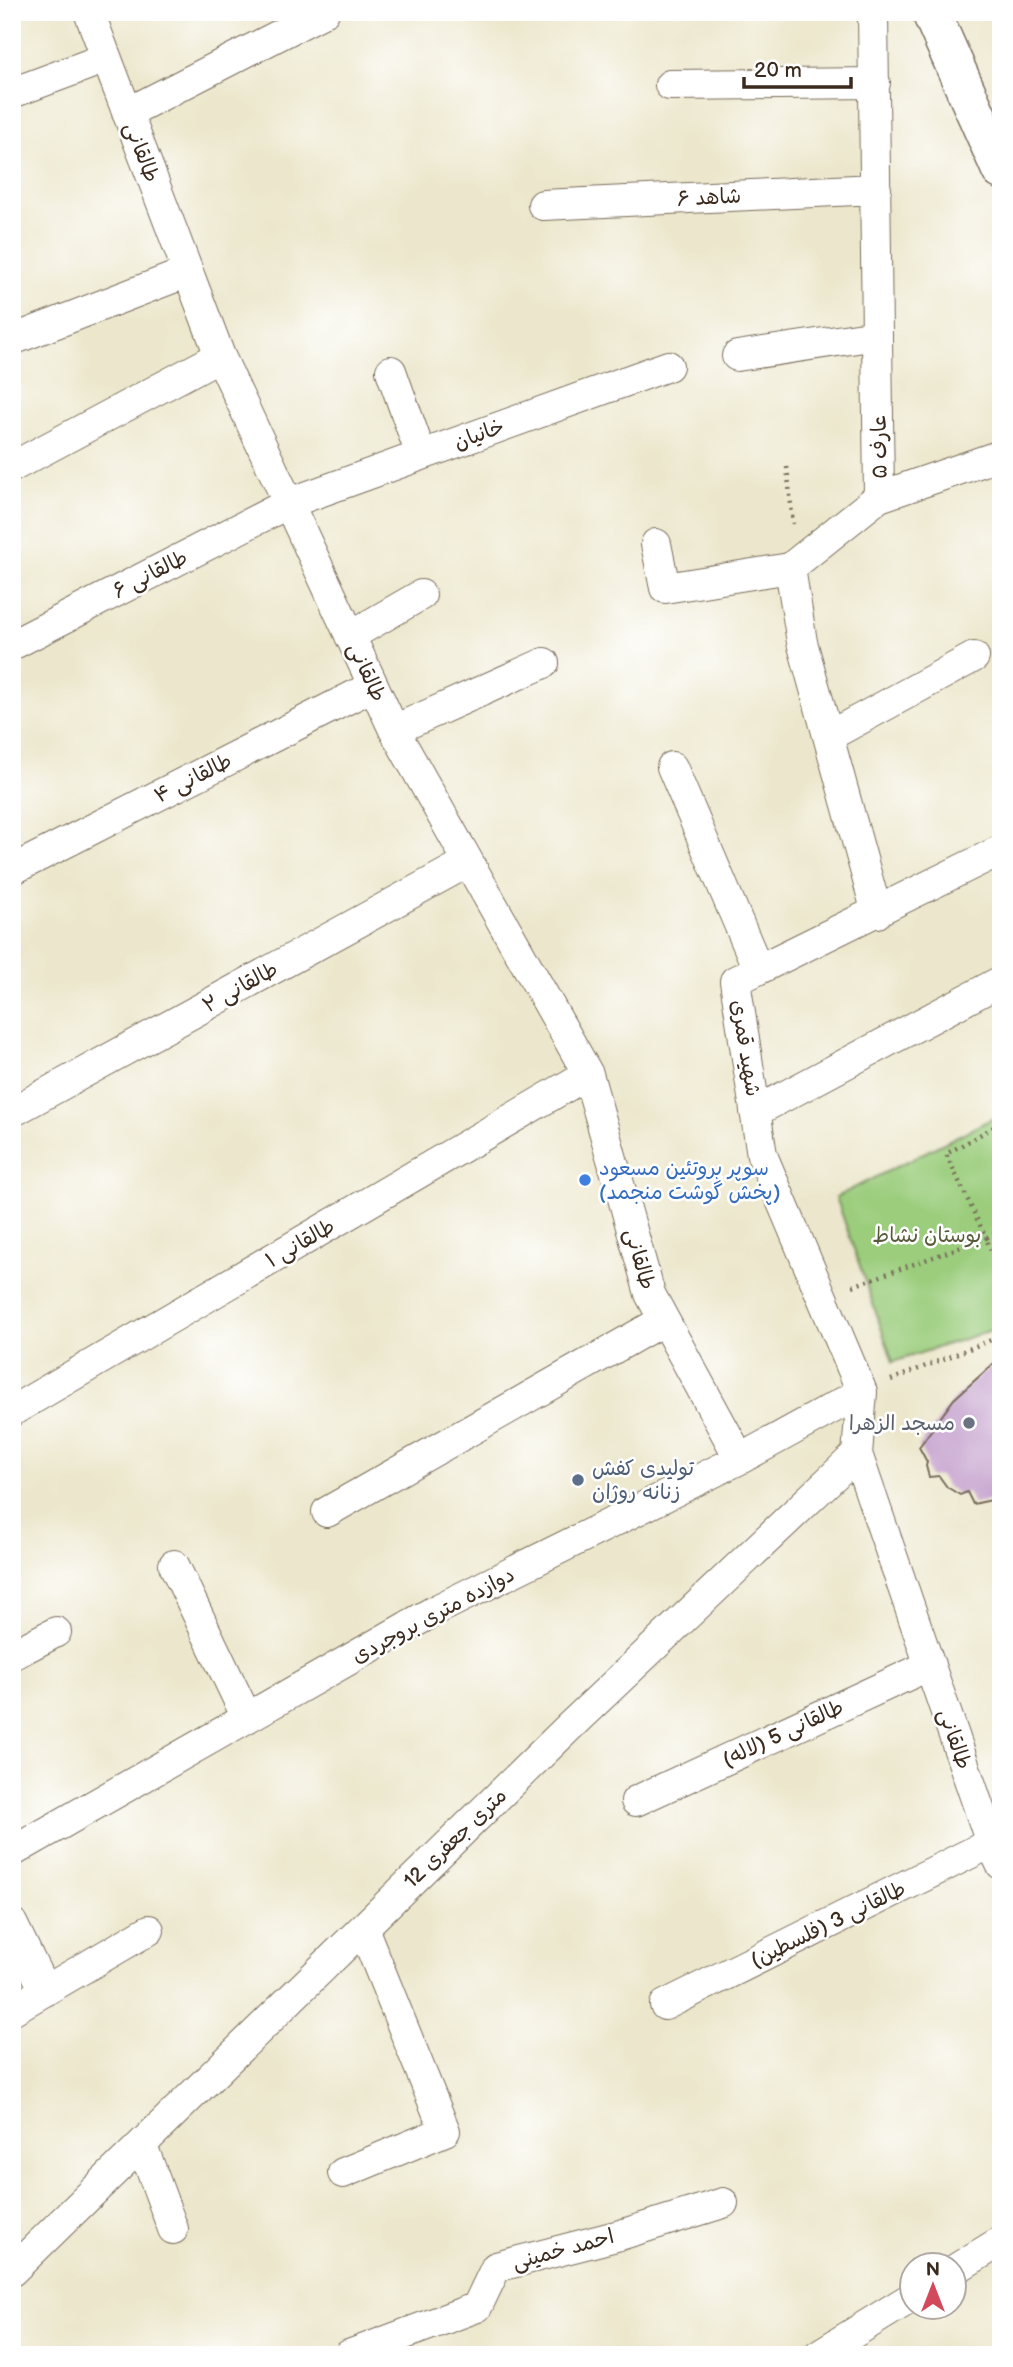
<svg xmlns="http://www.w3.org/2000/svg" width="1013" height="2367" font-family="'Balsamiq Sans','Playpen Sans Arabic',sans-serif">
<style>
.green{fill:#9bcd7d;stroke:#6b7c4e;stroke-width:2}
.building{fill:#c5a1cd}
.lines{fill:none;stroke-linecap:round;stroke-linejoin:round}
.street-casing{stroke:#796c5b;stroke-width:32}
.secondary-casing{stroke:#796c5b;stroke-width:41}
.path{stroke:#796c5b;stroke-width:4.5;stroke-dasharray:2 5;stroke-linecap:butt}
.street{stroke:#fff;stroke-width:30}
.secondary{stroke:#fff;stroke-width:38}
.shop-dot{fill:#3f7fe0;stroke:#fff;stroke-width:2.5}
.worship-dot{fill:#6b7280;stroke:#fff;stroke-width:2.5}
.service-dot{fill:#5c6f8a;stroke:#fff;stroke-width:2.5}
.labels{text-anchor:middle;stroke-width:5;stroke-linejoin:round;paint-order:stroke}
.street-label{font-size:21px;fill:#3b2a1e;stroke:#fff}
.shop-label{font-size:21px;fill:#366cbe;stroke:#fff;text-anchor:start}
.park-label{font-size:21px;fill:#585b3a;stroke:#fff}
.worship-label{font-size:21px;fill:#5b616d;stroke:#fff;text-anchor:end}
.service-label{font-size:21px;fill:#4e5e75;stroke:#fff;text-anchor:start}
</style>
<rect width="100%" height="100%" fill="#fff"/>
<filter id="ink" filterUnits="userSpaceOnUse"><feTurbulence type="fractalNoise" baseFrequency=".0143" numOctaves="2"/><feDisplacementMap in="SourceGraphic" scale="14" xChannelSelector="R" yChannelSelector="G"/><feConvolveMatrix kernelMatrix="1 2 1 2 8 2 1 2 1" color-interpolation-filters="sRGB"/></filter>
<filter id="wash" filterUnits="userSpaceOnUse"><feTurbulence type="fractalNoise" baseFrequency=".00686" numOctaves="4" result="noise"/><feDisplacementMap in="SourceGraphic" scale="28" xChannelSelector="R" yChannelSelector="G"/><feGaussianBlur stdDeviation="1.57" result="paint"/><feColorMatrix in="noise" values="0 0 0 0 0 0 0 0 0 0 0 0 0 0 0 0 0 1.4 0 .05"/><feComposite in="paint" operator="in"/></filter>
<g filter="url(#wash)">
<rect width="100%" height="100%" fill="#ece7cc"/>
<path class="green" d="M1001 1114V1327L893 1362 836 1197Z"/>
<g id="blocks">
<path class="building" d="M1001 1357V1498L973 1504 967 1492 960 1495 947 1487 939 1476 929 1477 926 1466 927 1462 919 1447 954 1399Z"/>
</g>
</g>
<g filter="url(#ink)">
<use href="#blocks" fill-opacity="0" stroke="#796c5b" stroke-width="2"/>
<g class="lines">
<g class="street-casing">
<path id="street" d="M89 12 220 356 394 730 588 1074 650 1294 740 1459
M873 12 879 497 790 568 802 642 877 913
M670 85 875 83
M12 93 106 58
M127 113 324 12
M543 205 876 189
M12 340 188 272
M737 356 877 335
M391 371 421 455
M12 467 220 356
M879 497 1001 455
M656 544 665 588 790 568
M350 636 421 595
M12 645 289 503 668 366
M394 730 544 663
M829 736 974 657
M672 767 758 969
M12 870 373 686
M12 1112 468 862
M755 1112 1001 981
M12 1411 588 1074
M857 1454 991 1843 1001 1864
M327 1512 664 1320
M174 1565 247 1718
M12 1655 56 1632
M636 1801 930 1665
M12 1852 436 1610 740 1459 862 1392
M12 1923 45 1991
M665 2005 991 1843
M12 2010 149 1930
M142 2145 173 2229
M343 2173 445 2131 363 1928
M954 2270 1001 2241
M12 2271 569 1727 857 1454 862 1392 762 1155 735 981 1001 850
M349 2355 477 2307 496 2267 620 2235 723 2203
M818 2355 912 2297"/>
</g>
<g class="secondary-casing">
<path id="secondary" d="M931 12 1001 170"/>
</g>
<path class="path" d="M787 467 793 524
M1001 1230 986 1238 1001 1276
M853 1286 986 1238 946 1154 1001 1123
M891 1380 1001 1336"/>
<use href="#street" class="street"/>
<use href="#secondary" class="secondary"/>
</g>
</g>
<circle class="shop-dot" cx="585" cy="1180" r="7"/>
<circle class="worship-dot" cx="969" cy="1423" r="7"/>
<circle class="service-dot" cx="578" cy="1480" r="7"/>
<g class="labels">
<g class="street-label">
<text transform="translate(142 152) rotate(69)" y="7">طالقانی</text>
<text transform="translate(709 197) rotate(-3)" y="7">شاهد ۶</text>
<text transform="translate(479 434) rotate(-20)" y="7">خانیان</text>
<text transform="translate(879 447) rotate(-91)" y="7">عارف ۵</text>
<text transform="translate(150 574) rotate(-27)" y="7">طالقانی ۶</text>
<text transform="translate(367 672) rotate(65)" y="7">طالقانی</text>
<text transform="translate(193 778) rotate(-27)" y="7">طالقانی ۴</text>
<text transform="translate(240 987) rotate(-29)" y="7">طالقانی ۲</text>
<text transform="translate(746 1048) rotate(81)" y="7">شهید قمری</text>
<text transform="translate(300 1243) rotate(-30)" y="7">طالقانی ۱</text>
<text transform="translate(640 1259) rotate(74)" y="7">طالقانی</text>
<text transform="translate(433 1615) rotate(-28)" y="7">دوازده متری بروجردی</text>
<text transform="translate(783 1733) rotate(-25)" y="7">طالقانی 5 (لاله)</text>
<text transform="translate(955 1739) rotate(71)" y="7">طالقانی</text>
<text transform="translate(455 1838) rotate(-44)" y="7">12 متری جعفری</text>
<text transform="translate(828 1924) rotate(-26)" y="7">طالقانی 3 (فلسطین)</text>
<text transform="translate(563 2249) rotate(-15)" y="7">احمد خمینی</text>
</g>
<g class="shop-label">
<text x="599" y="1175">سوپر پروتئین مسعود<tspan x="599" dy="24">(پخش گوشت منجمد)</tspan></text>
</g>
<g class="park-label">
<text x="927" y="1242">بوستان نشاط</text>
</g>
<g class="worship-label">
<text x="955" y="1430">مسجد الزهرا</text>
</g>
<g class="service-label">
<text x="592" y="1475">تولیدی کفش<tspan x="592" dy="24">زنانه روژان</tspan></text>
</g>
</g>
<rect width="1013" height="2367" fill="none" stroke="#fff" stroke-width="42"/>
<g transform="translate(933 2286)"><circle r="33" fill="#ffffff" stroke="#b1aaa5" stroke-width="2"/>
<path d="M0-5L12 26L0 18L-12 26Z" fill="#d1495b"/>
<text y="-10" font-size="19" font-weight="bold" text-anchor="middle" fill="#3b2a1e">N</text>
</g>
<path d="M744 77v10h107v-10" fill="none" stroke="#3b2a1e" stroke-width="3.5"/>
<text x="754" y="77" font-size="21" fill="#3b2a1e" stroke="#ffffff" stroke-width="5" paint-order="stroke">20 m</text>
</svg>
